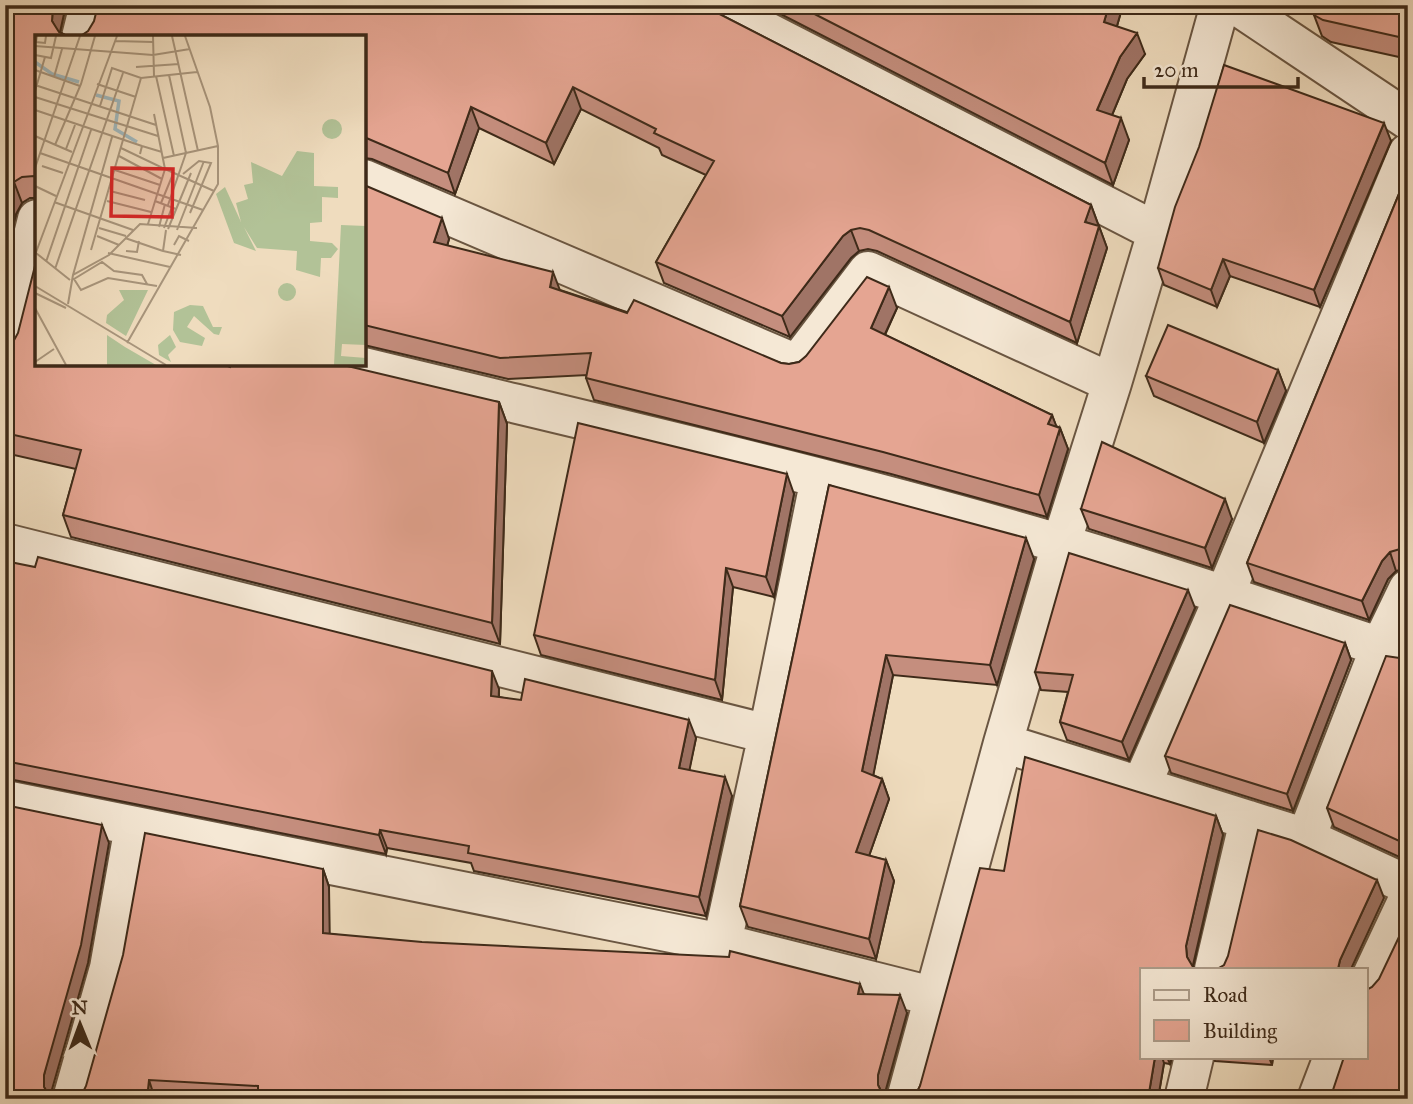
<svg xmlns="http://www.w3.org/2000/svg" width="1413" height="1104" font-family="'IM FELL Great Primer',serif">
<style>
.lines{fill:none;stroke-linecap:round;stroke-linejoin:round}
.minor-casing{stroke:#6a5642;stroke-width:42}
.minor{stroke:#f5e8d5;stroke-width:38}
.wall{fill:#c58e7e;stroke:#3e2a19;stroke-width:2}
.shaded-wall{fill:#a07466;stroke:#3e2a19;stroke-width:2}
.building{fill:#e5a592;stroke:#3e2a19;stroke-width:2}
.inset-river{fill:none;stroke:#a0b8bd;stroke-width:3.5}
.inset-road{fill:none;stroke:#a8957c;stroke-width:2}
.view{fill:#d62828;fill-opacity:0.15;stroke:#d62828;stroke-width:3.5}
.inset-edge{fill:none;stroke:#3e2a19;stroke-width:3.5}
</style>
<rect width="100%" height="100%" fill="#efdcbe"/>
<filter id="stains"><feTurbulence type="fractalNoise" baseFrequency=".00286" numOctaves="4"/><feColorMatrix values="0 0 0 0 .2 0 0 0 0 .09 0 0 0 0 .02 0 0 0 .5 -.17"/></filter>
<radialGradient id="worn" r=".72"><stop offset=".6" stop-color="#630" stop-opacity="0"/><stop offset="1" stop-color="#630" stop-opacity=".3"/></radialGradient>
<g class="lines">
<g class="minor-casing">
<path id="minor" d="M715 5 1157 232
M1236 5 1408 120
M81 37 89 5
M364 179 797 364 868 271 1112 383
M5 349 37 219
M351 364C589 422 827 475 1062 544 1178 578 1293 618 1408 656
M5 543 768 734
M1003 743 1306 838 1408 885
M1141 786 1225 594 1408 153
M5 800 722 943 932 996
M1306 838 1380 647 1408 589
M722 943 768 734 820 478
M1214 969 1249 820
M1366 988 1408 899
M72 1099 109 968 134 826
M906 1099 1003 743 1061 544 1112 383 1157 232 1220 5
M1184 1099 1194 1057
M1317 1099 1333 1057"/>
</g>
<use href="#minor" class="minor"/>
</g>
<path class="wall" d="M5 5H66L60 32 67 36 79 37 702 5 1091 205 1107 248 1077 343 877 251 868 249 859 251 851 258 790 337 664 283 656 262 706 175 662 155 659 148 581 109 554 164 479 128 455 194 372 159 364 158V37H37V198H30L22 203 16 214 5 256Z
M763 5H1123L1117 26 1145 54 1127 79 1112 115 1129 140 1113 185Z
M1408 5V59L1331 42 1322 36 1314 15Z
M1391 141 1320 307 1230 276 1217 307 1164 285 1158 268Z
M1408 172V567L1396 571 1388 579 1369 620 1254 582 1247 563Z
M364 185 449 239 447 246 560 290 781 363 789 364 799 362 897 308 885 335 1052 415 1056 426 1060 428 1068 449 1047 517 891 474 594 400 586 378 587 375 508 379 364 345Z
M5 347 37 364 230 367 499 402 507 424 500 644 71 537 63 515 76 469 5 453Z
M1278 370 1286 391 1264 443 1154 396 1146 376Z
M829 485 1034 559 997 685 893 675 873 775 882 779 889 799 869 856 886 860 894 881 876 959 748 927 740 906Z
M794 494 774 597 733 587 722 700 541 655 534 635Z
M1081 509 1232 519 1212 568 1089 529Z
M5 561 499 689V697L696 738 689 770 732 796 706 916 474 871 471 863 387 848 386 854 9 779H5Z
M1195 608 1129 760 1067 740 1060 722 1068 692 1041 690 1035 672Z
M1345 643 1351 660 1293 811 1171 773 1165 756Z
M1408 658V861L1334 827 1327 808 1406 659Z
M1216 816 1223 835 1193 967 1142 1057H1172L1170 1064 1164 1063 1158 1099H910L915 1096 920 1086 1004 871Z
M323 869 329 887V934L864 994 907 1013 885 1093V1096L889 1099H76L81 1096Z
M1214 1057H1273L1272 1065 1215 1061Z"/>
<path class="shaded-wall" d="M53 5H66L60 32V37L52 21Z
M1109 5H1123L1112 43 1104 22Z
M1137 33 1145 54 1127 79 1105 132 1097 110 1120 57Z
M573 87 581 109 554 164 546 143Z
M471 107 479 128 455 194 448 173Z
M1121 118 1129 140 1113 185 1105 163Z
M1384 123 1391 141 1320 307 1314 290Z
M14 182 22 203 16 214 5 256V203L8 192Z
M1091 205 1099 227 1085 222Z
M442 218 449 239 442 264 434 242Z
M1099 226 1107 248 1077 343 1070 322Z
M851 230 859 251 851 258 790 337 782 316 843 236Z
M1223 259 1230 276 1217 307 1211 290Z
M553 272 561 293 550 287Z
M889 287 897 308 878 349 871 328Z
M1278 370 1286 391 1264 443 1257 422Z
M499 402 507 424 500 644 492 623Z
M1052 415 1059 433 1060 428 1068 449 1047 517 1039 495 1048 424Z
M787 474 794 494 774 597 766 577Z
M1225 499 1232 519 1212 568 1205 548Z
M1026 538 1034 559 997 685 990 665Z
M1390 552 1396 571 1388 579 1369 620 1362 601 1382 561Z
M726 568 733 587 722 700 715 680Z
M1188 590 1195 608 1129 760 1122 742Z
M1345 643 1351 660 1293 811 1287 794Z
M886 655 893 675 870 792 862 771Z
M492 671 499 689 498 715 491 696Z
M689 720 696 738 686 787 679 768Z
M725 777 732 796 706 916 699 897Z
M882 779 889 799 863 873 856 852Z
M1216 816 1223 835 1193 965V969L1187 957 1186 946Z
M102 825 109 843 88 963 51 1093V1099L44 1087V1075Z
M380 830 387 848 386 854 379 835Z
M886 860 894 881 876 959 869 939Z
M323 869 329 887 330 952 323 933Z
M1377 880 1384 898 1351 969H1338L1340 960Z
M860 984 867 1002 858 994Z
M900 995 907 1013 885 1093V1099L878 1085V1075Z
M1155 1057H1162L1164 1063 1158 1099H1148Z
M1167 1057H1172L1170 1064Z
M1269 1057H1273L1272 1065Z
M149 1080 155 1099H147Z"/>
<path class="building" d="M5 5H53L52 21 59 32 67 36 79 37 88 31 94 21 98 5H702L1091 205 1085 222 1099 226 1070 322 869 230 860 228 851 230 843 236 782 316 656 262 714 161 654 133 656 129 573 87 546 143 471 107 448 173 364 137V37H37V178L34 176 22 177 14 182 8 192 5 203Z
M797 5H1109L1104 22 1137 33 1120 57 1097 110 1121 118 1105 163Z
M1316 5H1408V39L1323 20 1314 15Z
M1224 65 1384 123 1314 290 1223 259 1211 290 1158 268 1175 207 1199 147Z
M1408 172V550L1400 549 1390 552 1382 561 1362 601 1247 563Z
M364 185 442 218 434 242 553 272 550 287 627 313 634 300 781 363 789 364 799 362 806 356 867 277 889 287 871 328 1052 415 1048 424 1060 428 1039 495 883 452 586 378 591 353 500 358 364 325Z
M37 258V364H223L230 367 231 364H339L499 402 492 623 63 515 81 450 5 433V347L13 342 18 333Z
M1168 325 1278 370 1257 422 1146 376Z
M578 423 787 474 766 577 726 568 715 680 534 635Z
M1102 442 1225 499 1205 548 1081 509Z
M829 485 1026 538 990 665 886 655 862 771 882 779 856 852 886 860 869 939 740 906Z
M1069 553 1188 590 1122 742 1060 722 1073 675 1035 672Z
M38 557 492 671 491 696 521 700 525 679 689 720 679 768 725 777 699 897 468 853 469 846 380 830 379 835 5 761V561L35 567Z
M1230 605 1345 643 1287 794 1165 756Z
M1408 607V618L1404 615Z
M1386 656 1406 659 1408 658V845L1327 808Z
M1025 757 1216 816 1186 946 1187 957 1193 967 1197 969H1142V1057H1155L1148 1099H910L915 1096 920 1086 980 868 1004 871Z
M5 805 102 825 81 945 44 1075V1087L49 1095 55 1099H5Z
M1258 830 1291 840 1377 880 1340 960 1338 969H1217L1224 965 1228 956Z
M145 833 323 869V933L422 942 729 957 730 951 860 984 858 994 900 995 878 1075V1085L883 1095 889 1099H258V1086L149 1080 147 1099H76L81 1096 86 1086 123 955Z
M1408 918V1099H1330L1344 1057H1366V990L1372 987 1379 979Z"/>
<g transform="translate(35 35)">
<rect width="331" height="331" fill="#efdcbe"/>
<path d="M287 94a10 10 0 1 1 20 0a10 10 0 1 1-20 0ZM262 116 279 118V151L303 152V163L287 162V187L275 188V206L297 208 303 214 296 223H286L285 242 261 235 262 216 222 213 209 192 221 216 199 208 181 159 190 152 206 187 201 168 213 164 209 150 218 148 216 127 247 141ZM306 190 331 191V310L307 309 306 321 331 323V330H299ZM243 257a9 9 0 1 1 18 0a9 9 0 1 1-18 0ZM84 255H113L91 301 71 288 72 280 89 265ZM155 270 168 271 178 292H187L184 300 179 299 159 281 152 292 170 303 167 311 145 307 138 295 139 277ZM72 300 90 312 121 330H72ZM135 300 141 312 133 320 136 327 124 320 123 310Z" fill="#b2c297"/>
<path class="inset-river" d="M0 27 17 39 44 47M61 60 84 66 80 94 102 107"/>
<path class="inset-road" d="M2 1 1 7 10 8 11 1M118 1 119 41M137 1 163 116M80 6 118 7M0 11 118 20 155 14M0 20 16 23 21 1M101 32 144 29M0 35 45 51M121 41 139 121M19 42 27 14M62 49 101 62M0 50 121 90M0 56 10 22M0 62 123 101M65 71 77 33 106 43 162 37M0 75 107 111M119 79 130 134 179 156M0 101 37 117M20 110 46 49 60 1M86 113 130 134 113 189M31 114 40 90M5 118 168 175M105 119 107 111 127 117M84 121 127 144M128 123 183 111M7 131 28 138M0 133 45 1M80 135 125 150M148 139 164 126 176 128 155 178M0 151 21 161M75 156 110 165M72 166 116 177M120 166 141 174M19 167 98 195M126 168 138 139M133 170 151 118 134 40M124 192 130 169M64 193 91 201M129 193 137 172M133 194 156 138M131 195 128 216 146 220M142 195 169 126M62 201 84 210M90 203 128 216M139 210 144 201 154 206M56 215 106 43M91 216 102 217 104 206M1 218 35 245M73 218 135 232M0 220 82 1M11 227 56 95M20 234 88 38M38 240 77 102M112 249 107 240 79 236 67 227 39 244 46 255 73 243 122 251M0 251 131 330M0 258 31 273M33 269 38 240 74 220 105 189 162 193M0 273 31 330M92 308 183 149V111L175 72 150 1M0 327 19 314"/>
<path class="view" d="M77 133 138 134 137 182 76 181Z"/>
<rect width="331" height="331" class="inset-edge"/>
</g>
<rect width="1413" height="1104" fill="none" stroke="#efdcbe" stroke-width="28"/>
<rect x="7" y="7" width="1399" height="1090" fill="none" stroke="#3e2a19" stroke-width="3.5"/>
<rect x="14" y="14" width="1385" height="1076" fill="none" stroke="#3e2a19" stroke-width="2"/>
<rect x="1140" y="968" width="228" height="91" fill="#f5e8d5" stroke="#ac9c8a" stroke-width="2"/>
<rect x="1154" y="990" width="35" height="10" fill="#f5e8d5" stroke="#ac9c8a" stroke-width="2"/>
<text x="1203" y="1002" font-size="21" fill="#3e2a19">Road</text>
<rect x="1154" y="1020" width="35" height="21" fill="#e5a592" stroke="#ac9c8a" stroke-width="2"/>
<text x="1203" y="1038" font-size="21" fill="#3e2a19">Building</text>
<g transform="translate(80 1024) rotate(359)" stroke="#f5e8d5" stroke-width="5" paint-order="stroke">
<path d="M0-5L12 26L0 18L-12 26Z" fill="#3e2a19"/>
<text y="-10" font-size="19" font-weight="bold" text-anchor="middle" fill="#3e2a19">N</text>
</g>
<path d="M1144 77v10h154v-10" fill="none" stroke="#3e2a19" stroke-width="3.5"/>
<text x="1154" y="77" font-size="21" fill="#3e2a19" stroke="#f5e8d5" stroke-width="5" paint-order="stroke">20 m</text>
<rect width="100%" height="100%" filter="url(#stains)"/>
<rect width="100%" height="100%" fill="url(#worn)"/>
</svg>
